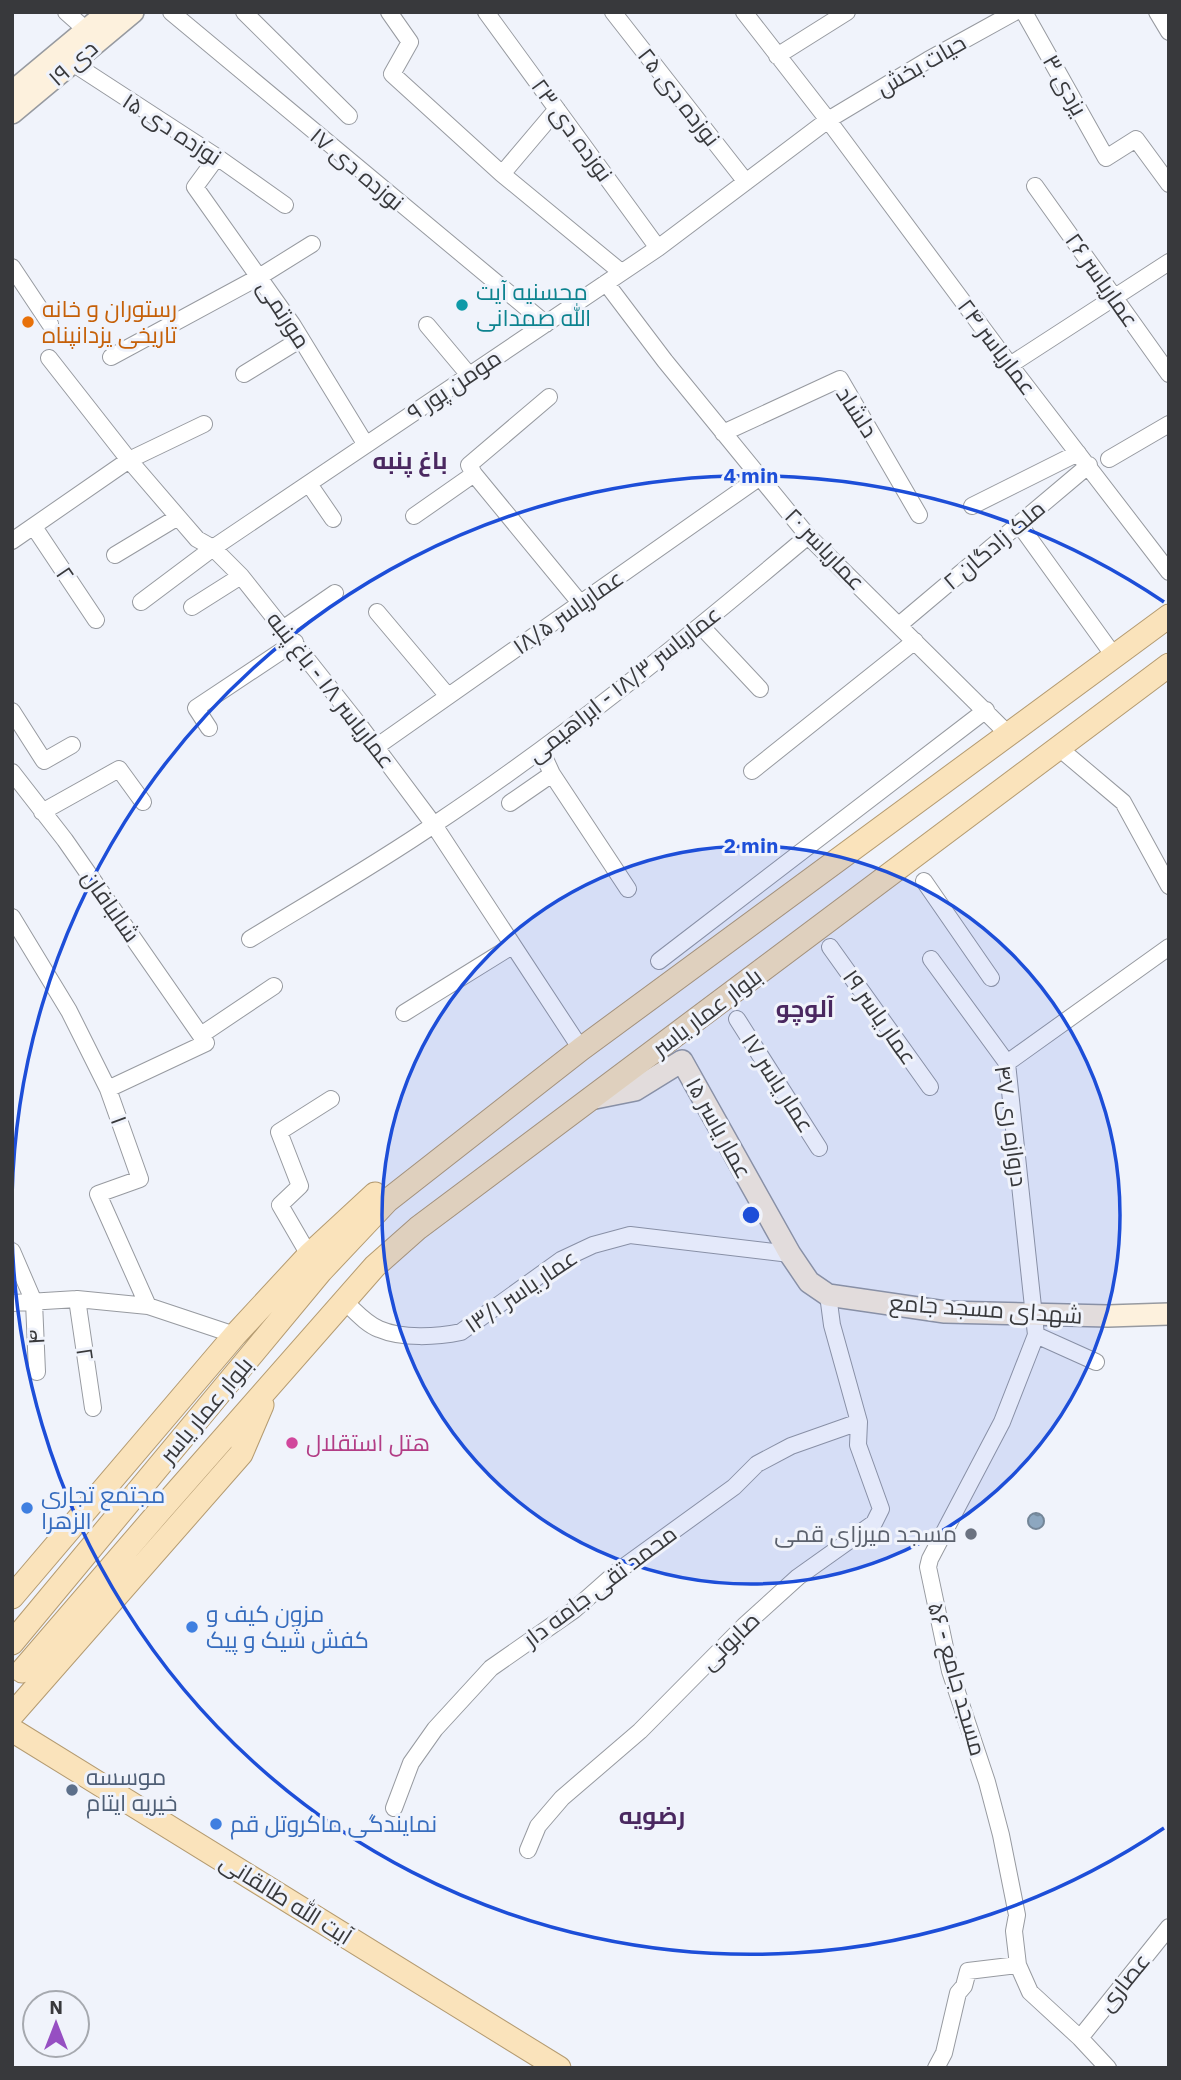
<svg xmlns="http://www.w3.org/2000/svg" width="1181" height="2080" font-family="'IBM Plex Sans',Cairo,sans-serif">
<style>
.water{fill:url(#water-ripples);stroke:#748698;stroke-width:2}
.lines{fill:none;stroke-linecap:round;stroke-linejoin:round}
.minor-casing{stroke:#979aa0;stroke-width:18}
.secondary-casing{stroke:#979aa0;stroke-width:24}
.primary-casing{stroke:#b49b71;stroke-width:25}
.minor{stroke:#fff;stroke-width:16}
.secondary{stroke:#fdf1dd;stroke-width:21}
.primary{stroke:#fae3bb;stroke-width:23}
.ring{fill:none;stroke:#1d4ed8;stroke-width:3.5}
.culture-dot{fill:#0f9aa8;stroke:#f0f3fb;stroke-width:2.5}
.food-dot{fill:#e8710a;stroke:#f0f3fb;stroke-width:2.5}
.hotel-dot{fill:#d1479c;stroke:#f0f3fb;stroke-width:2.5}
.shop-dot{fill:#3f7fe0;stroke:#f0f3fb;stroke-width:2.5}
.worship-dot{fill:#6b7280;stroke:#f0f3fb;stroke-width:2.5}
.service-dot{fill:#5c6f8a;stroke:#f0f3fb;stroke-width:2.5}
.labels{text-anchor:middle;stroke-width:6;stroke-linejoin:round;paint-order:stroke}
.street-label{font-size:23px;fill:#38393c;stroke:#f0f3fb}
.culture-label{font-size:23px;fill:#0d838f;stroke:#f0f3fb;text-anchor:start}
.food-label{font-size:23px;fill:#c56008;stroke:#f0f3fb;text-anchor:start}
.hotel-label{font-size:23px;fill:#b23c85;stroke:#f0f3fb;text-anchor:start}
.shop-label{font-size:23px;fill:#366cbe;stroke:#f0f3fb;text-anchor:start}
.worship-label{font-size:23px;fill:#5b616d;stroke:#f0f3fb;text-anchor:end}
.service-label{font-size:23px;fill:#4e5e75;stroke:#f0f3fb;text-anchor:start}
.neighbourhood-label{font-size:24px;font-weight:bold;fill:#4a2860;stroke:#f0f3fb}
.centre{fill:#1d4ed8;stroke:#f0f3fb;stroke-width:3.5}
.ring-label{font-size:21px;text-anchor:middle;font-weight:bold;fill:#1d4ed8;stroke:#f0f3fb;stroke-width:6;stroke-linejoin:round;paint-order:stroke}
</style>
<defs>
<pattern id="water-ripples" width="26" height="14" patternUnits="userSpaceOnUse" patternTransform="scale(1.75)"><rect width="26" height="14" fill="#8da7c0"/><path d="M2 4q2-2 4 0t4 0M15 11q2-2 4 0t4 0" fill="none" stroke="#74899d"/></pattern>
</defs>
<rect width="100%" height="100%" fill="#f0f3fb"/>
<path class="water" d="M1028 1521a8 8 0 1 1 16 0a8 8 0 1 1-16 0Z"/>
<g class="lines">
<g class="minor-casing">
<path id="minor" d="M66 12 93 36
M171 12 546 324
M244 12 349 116
M389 12 410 42 392 74 502 174 621 272
M486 12 658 248
M613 12 746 182
M744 12 828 120 1010 365 1169 572
M1024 12 1106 158 1136 139 1169 184
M1157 12 1169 32
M65 55 71 62 217 157 285 205
M777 56 847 12
M217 157 195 187 292 324 366 445
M502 174 557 109
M1035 186 1169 374
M12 267 50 324
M606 283 665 361 808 536 1008 734
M427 325 469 375
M111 357 259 277 312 244
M49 358 129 460 178 517 197 539 213 548 241 576 360 726 434 825 581 1049
M1010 365 1169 262
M244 374 301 339
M723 433 840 379 919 515
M1109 459 1169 424
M474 474 581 604
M309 484 333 519
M972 506 1078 453
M414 516 474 474 469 465 549 397
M1019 524 1114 656
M34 527 96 620
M12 541 129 460 204 424
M115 555 178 517
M141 602 213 548 658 248 828 120 928 60 1015 12
M192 607 241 576
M377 612 447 695
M899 625 1089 465
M701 626 760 689
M284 628 335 593
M12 711 44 761 72 745
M209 728 196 708 295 642
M376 747 760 477
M1059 748 1123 802 1169 886
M541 750 552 774 628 889
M752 771 915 641
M12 772 65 840 206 1043 108 1089
M510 803 552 774
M42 812 119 769 143 802
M924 881 991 978
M12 917 69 1011 108 1089 140 1179 98 1194 148 1306
M250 939C312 901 375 865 435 824 566 737 688 637 808 536
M830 947 930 1087
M931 959 1007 1063 1036 1335 1002 1422 930 1559 928 1567 950 1671 987 1782 1001 1835 1017 1915 1014 1931 1018 1965 1030 1992 1080 2038 1108 2068
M659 961 986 710
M404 1013 512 946
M737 1019 819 1148
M201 1035 274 986
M1007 1063 1169 947
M12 1251 34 1302 37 1372
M309 1255 280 1205 300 1186 279 1132 331 1099
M77 1299 93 1408
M345 1302C355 1311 366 1324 379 1329 402 1339 437 1337 461 1332L561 1260 593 1245 630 1235 790 1254
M12 1303 77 1299 148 1306 235 1335
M1036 1335 1096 1362
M394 1808 411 1763 435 1729 491 1668 574 1610 618 1571 734 1487 757 1464 791 1446 859 1422
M528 1850 538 1826 562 1798 640 1731 744 1626 798 1577 874 1523 881 1509 858 1445 859 1422 832 1325 828 1295
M1080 2038 1169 1927
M936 2068 944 2053 958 1993 964 1986 968 1971 1018 1965"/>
</g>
<g class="secondary-casing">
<path id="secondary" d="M12 92 108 12
M12 113 133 12
M590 1099 635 1090 682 1061 790 1254 809 1282 828 1295 945 1312 1108 1316 1169 1314"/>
</g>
<g class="primary-casing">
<path id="primary" d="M12 1597 235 1335 309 1255 375 1194
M12 1643 321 1271 387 1201 581 1049 1169 616
M22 1671 158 1513 375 1266 418 1228 1169 665
M12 1715 241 1454 262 1405
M12 1730 559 2068"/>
</g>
<use href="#minor" class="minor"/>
<use href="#secondary" class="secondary"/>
<use href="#primary" class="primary"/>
</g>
<circle cx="751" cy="1215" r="369" fill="#1d4ed8" fill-opacity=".12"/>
<g class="ring">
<circle cx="751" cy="1215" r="369"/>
<path d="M1164 1828A739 739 0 0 1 12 1234M12 1196A739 739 0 0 1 1164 602"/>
</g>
<circle class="culture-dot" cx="462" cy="305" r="7"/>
<circle class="food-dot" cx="28" cy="322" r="7"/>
<circle class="hotel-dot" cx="292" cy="1443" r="7"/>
<g class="shop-dot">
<circle cx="27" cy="1508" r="7"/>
<circle cx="192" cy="1627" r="7"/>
<circle cx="216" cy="1824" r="7"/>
</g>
<circle class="worship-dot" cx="971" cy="1534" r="7"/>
<circle class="service-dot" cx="72" cy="1790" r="7"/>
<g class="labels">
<g class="street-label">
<text transform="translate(73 63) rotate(-41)" y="8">۱۹ دی</text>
<text transform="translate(921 65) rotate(-30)" y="8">حیات بخش</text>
<text transform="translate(1065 85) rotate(61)" y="8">یزدی ۳</text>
<text transform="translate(679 97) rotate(52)" y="8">نوزده دی ۲۵</text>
<text transform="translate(172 129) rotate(33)" y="8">نوزده دی ۱۵</text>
<text transform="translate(572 130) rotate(54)" y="8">نوزده دی ۲۳</text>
<text transform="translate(357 169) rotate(40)" y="8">نوزده دی ۱۷</text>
<text transform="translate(1102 280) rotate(55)" y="8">عماریاسر ۲۶</text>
<text transform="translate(284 314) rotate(57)" y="8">مورتمی</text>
<text transform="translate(997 347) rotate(53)" y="8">عماریاسر ۲۴</text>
<text transform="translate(454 385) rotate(-34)" y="8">مومن پور ۹</text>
<text transform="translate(857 412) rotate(57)" y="8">دلشاد</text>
<text transform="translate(994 545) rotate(-40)" y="8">۲ ملک زادگان</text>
<text transform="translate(825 549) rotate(46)" y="8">عماریاسر ۲۰</text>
<text transform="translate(65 574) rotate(56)" y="8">۲</text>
<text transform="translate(568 612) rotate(-35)" y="8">عماریاسر ۱۸/۵</text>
<text transform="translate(624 684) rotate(-38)" y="8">عماریاسر ۱۸/۳ - ابراهیمی</text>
<text transform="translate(331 690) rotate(52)" y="8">عماریاسر ۱۸ - باغ پنبه</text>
<text transform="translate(111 906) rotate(55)" y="8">شالبافان</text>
<text transform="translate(707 1012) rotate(-37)" y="8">بلوار عمار یاسر</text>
<text transform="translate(880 1017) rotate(55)" y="8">عمار یاسر ۱۹</text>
<text transform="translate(778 1083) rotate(57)" y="8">عمار یاسر ۱۷</text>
<text transform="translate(119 1120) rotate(70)" y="8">۱</text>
<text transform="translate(1011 1126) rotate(82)" y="8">دروازه ری ۴۷</text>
<text transform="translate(719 1128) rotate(61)" y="8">عمار یاسر ۱۵</text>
<text transform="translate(521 1291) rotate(-34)" y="8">عمار یاسر ۱۳/۱</text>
<text transform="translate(986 1309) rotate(4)" y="8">شهدای مسجد جامع</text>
<text transform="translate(36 1337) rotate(-93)" y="8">۴</text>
<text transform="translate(85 1354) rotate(82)" y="8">۲</text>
<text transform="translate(206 1410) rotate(-50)" y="8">بلوار عمار یاسر</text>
<text transform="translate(600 1586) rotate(-37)" y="8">محمد تقی جامه دار</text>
<text transform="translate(730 1641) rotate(-44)" y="8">صابونی</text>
<text transform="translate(957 1679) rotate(74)" y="8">۵۶ - مسجد جامع</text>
<text transform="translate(286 1899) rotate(32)" y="8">آیت الله طالقانی</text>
<text transform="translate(1124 1982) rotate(-51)" y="8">عصاری</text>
</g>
<g class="culture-label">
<text x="476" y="300">محسنیه آیت<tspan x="476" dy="26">الله صمدانی</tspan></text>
</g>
<g class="food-label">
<text x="42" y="317">رستوران و خانه<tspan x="42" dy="26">تاریخی یزدانپناه</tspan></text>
</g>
<g class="hotel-label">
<text x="306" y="1451">هتل استقلال</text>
</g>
<g class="shop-label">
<text x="41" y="1503">مجتمع تجاری<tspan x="41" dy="26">الزهرا</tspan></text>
<text x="206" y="1622">مزون کیف و<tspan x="206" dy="26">کفش شیک و پیک</tspan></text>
<text x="230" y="1832">نمایندگی ماکروتل قم</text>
</g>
<g class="worship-label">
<text x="957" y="1542">مسجد میرزای قمی</text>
</g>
<g class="service-label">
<text x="86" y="1785">موسسه<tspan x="86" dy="26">خیریه ایتام</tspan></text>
</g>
<g class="neighbourhood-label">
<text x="410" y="469">باغ پنبه</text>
<text x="805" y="1017">آلوچو</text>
<text x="652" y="1824">رضویه</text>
</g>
</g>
<circle cx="751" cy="1215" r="10" class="centre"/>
<g class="ring-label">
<text x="751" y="483">4 min</text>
<text x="751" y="853">2 min</text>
</g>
<rect width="1181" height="2080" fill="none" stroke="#38393c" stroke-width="28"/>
<g transform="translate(56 2024)"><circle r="33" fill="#f0f3fb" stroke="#a6a9af" stroke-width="2"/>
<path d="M0-5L12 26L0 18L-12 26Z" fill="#964fc2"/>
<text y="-10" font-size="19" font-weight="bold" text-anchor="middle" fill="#38393c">N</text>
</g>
</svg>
